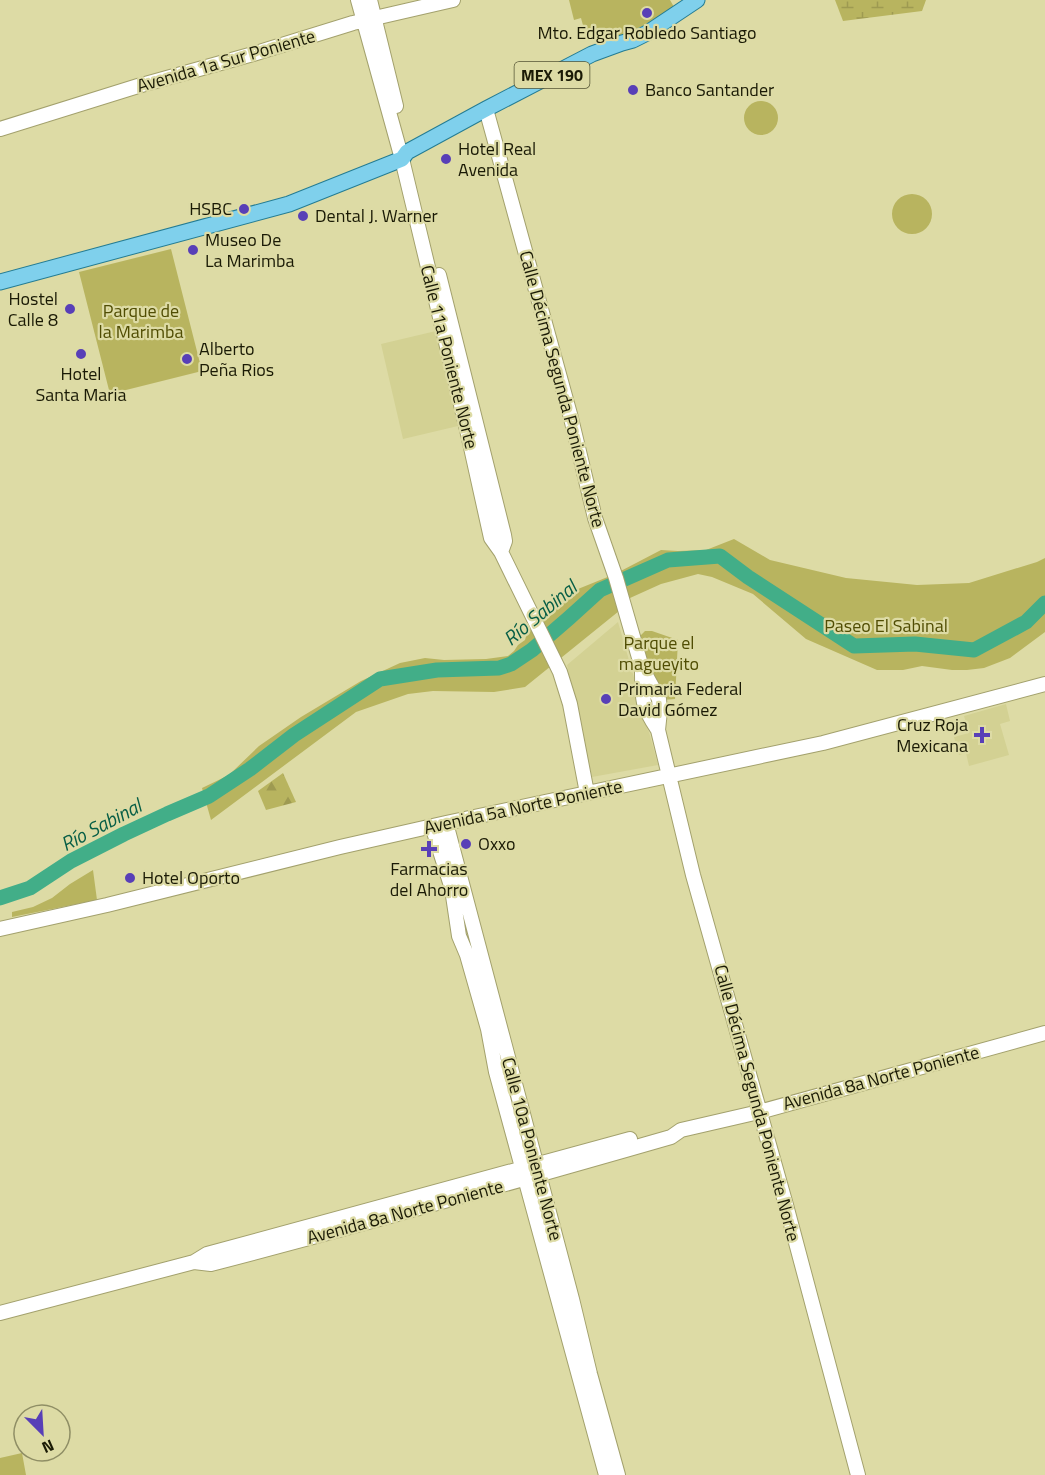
<svg xmlns="http://www.w3.org/2000/svg" width="1045" height="1475" font-family="'Titillium Web',sans-serif">
<style>
.built{fill:#d3d193}
.forest{fill:url(#forest-firs)}
.wetland{fill:url(#wetland-marsh)}
.green{fill:#b8b45f}
.lines{fill:none;stroke-linecap:round;stroke-linejoin:round}
.river{stroke:#42ae88;stroke-width:15}
.secondary-casing{stroke:#a3a16d;stroke-width:16}
.primary-casing{stroke:#247c93;stroke-width:17}
.secondary{stroke:#fff;stroke-width:14}
.primary{stroke:#7fd0ec;stroke-width:15}
.poi-dot{fill:#583fb7;stroke:#dddba5;stroke-width:2}
.labels{text-anchor:middle;stroke-width:4.5;stroke-linejoin:round;paint-order:stroke}
.shield{fill:#dddba5;stroke:#545435;stroke-width:1.5}
.shield-label{font-size:16px;font-weight:bold;fill:#1a1a05}
.poi-label{font-size:18px;fill:#1a1a05;stroke:#dddba5;text-anchor:start}
.street-label{font-size:18px;fill:#1a1a05;stroke:#dddba5}
.park-label{font-size:18px;fill:#504d03;stroke:#dddba5}
.water-label{font-size:20px;font-style:italic;fill:#075e46;stroke:#dddba5}
</style>
<defs>
<pattern id="forest-firs" width="22" height="20" patternUnits="userSpaceOnUse" patternTransform="scale(1.5)"><rect width="22" height="20" fill="#b8b45f"/><path d="M5 1l3.5 6h-7zM16 11l3.5 6h-7z" fill="#9e9a51"/></pattern>
<pattern id="wetland-marsh" width="20" height="14" patternUnits="userSpaceOnUse" patternTransform="scale(1.5)"><rect width="20" height="14" fill="#b8b45f"/><path d="M1 5h8M5 5V1M11 12h8M15 12V8" fill="none" stroke="#9e9a51"/></pattern>
</defs>
<rect width="100%" height="100%" fill="#dddba5"/>
<path class="built" d="M436 331 458 426 403 439 381 344Z
M618 622 637 688 638 710 649 732 658 765 592 777 567 665Z
M1006 704 1010 721 1000 724 1009 755 969 766 966 753 959 755 954 737 969 733 964 716Z"/>
<path class="forest" d="M283 773 296 802 266 810 258 791Z"/>
<path class="wetland" d="M835 0H926L922 11 843 21Z"/>
<path class="green" d="M569 0H670L674 7 650 23 621 35 609 38 601 36 587 40 581 18 574 20Z
M744 118a17 17 0 1 1 34 0a17 17 0 1 1-34 0Z
M892 214a20 20 0 1 1 40 0a20 20 0 1 1-40 0Z
M171 249 202 371 110 394 79 272Z
M734 539 770 560 846 578 917 585 969 583 1037 562 1045 558V632L1010 658 984 668 967 670H952L922 666 903 670H877L806 639 753 594 712 577 698 574 661 584 630 598 624 607 525 687 494 692 433 691 408 694 356 712 211 820 202 788 229 775 259 746 301 717 361 681 400 663 425 658 444 660 486 659 508 656 514 651 518 645 525 640 532 615 578 589 615 574 661 550 678 551 706 550Z
M645 631H652L678 640 675 699 662 700 638 638Z
M93 870 97 900 12 917V912L33 907 52 898 70 884Z
M22 1453 26 1475H0V1458Z"/>
<g class="lines">
<path class="river" d="M0 898 30 888 71 861 124 834 167 814 209 796 250 769 294 735 380 679 437 670 499 668 511 664 532 650 569 618 600 590 668 560 720 556 748 577 854 646 915 644 974 650 1026 622 1045 603"/>
<g class="secondary-casing">
<path id="secondary" d="M358 0 402 159 468 434 491 538 501 552 560 672 570 704 587 793
M370 0 396 106
M486 109 570 414 595 518 616 578 642 668 659 699 660 711 658 730
M0 129 138 86 253 54 353 23 453 0
M439 275 504 535 505 541 501 552
M642 668C642 698 641 705 658 730L693 875 786 1205 858 1475
M446 823 572 1299 590 1374 618 1475
M432 826 452 889 459 936 467 955 488 1029 496 1072 606 1475
M0 929 107 905 340 847 446 823 823 743 1045 684
M194 1262 211 1264C365 1224 518 1181 671 1137L681 1130 759 1112 1045 1033
M0 1313 194 1262 207 1254 630 1139"/>
</g>
<g class="primary-casing">
<path id="primary" d="M0 282 289 204 402 159 407 152 486 109 592 54 622 43 633 40 649 32 697 0"/>
</g>
<use href="#secondary" class="secondary"/>
<use href="#primary" class="primary"/>
</g>
<g class="poi-dot">
<circle cx="647" cy="13" r="6"/>
<circle cx="633" cy="90" r="6"/>
<circle cx="446" cy="159" r="6"/>
<circle cx="244" cy="209" r="6"/>
<circle cx="303" cy="216" r="6"/>
<circle cx="193" cy="250" r="6"/>
<circle cx="70" cy="309" r="6"/>
<circle cx="81" cy="354" r="6"/>
<circle cx="187" cy="359" r="6"/>
<circle cx="606" cy="699" r="6"/>
<path d="M979 726h6v6h6v6h-6v6h-6v-6h-6v-6h6z"/>
<circle cx="466" cy="844" r="6"/>
<path d="M426 840h6v6h6v6h-6v6h-6v-6h-6v-6h6z"/>
<circle cx="130" cy="878" r="6"/>
</g>
<g class="labels">
<rect class="shield" x="514.5" y="62" width="75" height="26" rx="4.5"/>
<g class="shield-label">
<text x="552" y="81">MEX 190</text>
</g>
<g class="poi-label">
<text x="647" y="39" text-anchor="middle">Mto. Edgar Robledo Santiago</text>
<text x="645" y="96">Banco Santander</text>
<text x="458" y="155">Hotel Real<tspan x="458" dy="21">Avenida</tspan></text>
<text x="232" y="215" text-anchor="end">HSBC</text>
<text x="315" y="222">Dental J. Warner</text>
<text x="205" y="246">Museo De<tspan x="205" dy="21">La Marimba</tspan></text>
<text x="58" y="305" text-anchor="end">Hostel<tspan x="58" dy="21">Calle 8</tspan></text>
<text x="199" y="355">Alberto<tspan x="199" dy="21">Peña Rios</tspan></text>
<text x="81" y="380" text-anchor="middle">Hotel<tspan x="81" dy="21">Santa Maria</tspan></text>
<text x="618" y="695">Primaria Federal<tspan x="618" dy="21">David Gómez</tspan></text>
<text x="968" y="731" text-anchor="end">Cruz Roja<tspan x="968" dy="21">Mexicana</tspan></text>
<text x="478" y="850">Oxxo</text>
<text x="429" y="875" text-anchor="middle">Farmacias<tspan x="429" dy="21">del Ahorro</tspan></text>
<text x="142" y="884">Hotel Oporto</text>
</g>
<g class="street-label">
<text transform="translate(226 61) rotate(-16)" y="6">Avenida 1a Sur Poniente</text>
<text transform="translate(449 357) rotate(76)" y="6">Calle 11a Poniente Norte</text>
<text transform="translate(562 389) rotate(75)" y="6">Calle Décima Segunda Poniente Norte</text>
<text transform="translate(523 807) rotate(-12)" y="6">Avenida 5a Norte Poniente</text>
<text transform="translate(881 1078) rotate(-15)" y="6">Avenida 8a Norte Poniente</text>
<text transform="translate(757 1103) rotate(75)" y="6">Calle Décima Segunda Poniente Norte</text>
<text transform="translate(532 1149) rotate(75)" y="6">Calle 10a Poniente Norte</text>
<text transform="translate(405 1212) rotate(-15)" y="6">Avenida 8a Norte Poniente</text>
</g>
<g class="park-label">
<text x="141" y="317">Parque de<tspan x="141" dy="21">la Marimba</tspan></text>
<text x="886" y="632">Paseo El Sabinal</text>
<text x="659" y="649">Parque el<tspan x="659" dy="21">magueyito</tspan></text>
</g>
<g class="water-label">
<text transform="translate(540 613) rotate(-40)" y="7">Río Sabinal</text>
<text transform="translate(101 825) rotate(-28)" y="7">Río Sabinal</text>
</g>
</g>
<g transform="translate(42 1433) rotate(156)"><circle r="28" fill="#dddba5" stroke="#8f8e65" stroke-width="1.5"/>
<path d="M0-4.5L10 22L0 15L-10 22Z" fill="#583fb7"/>
<text y="-9" font-size="16" font-weight="bold" text-anchor="middle" fill="#1a1a05">N</text>
</g>
</svg>
